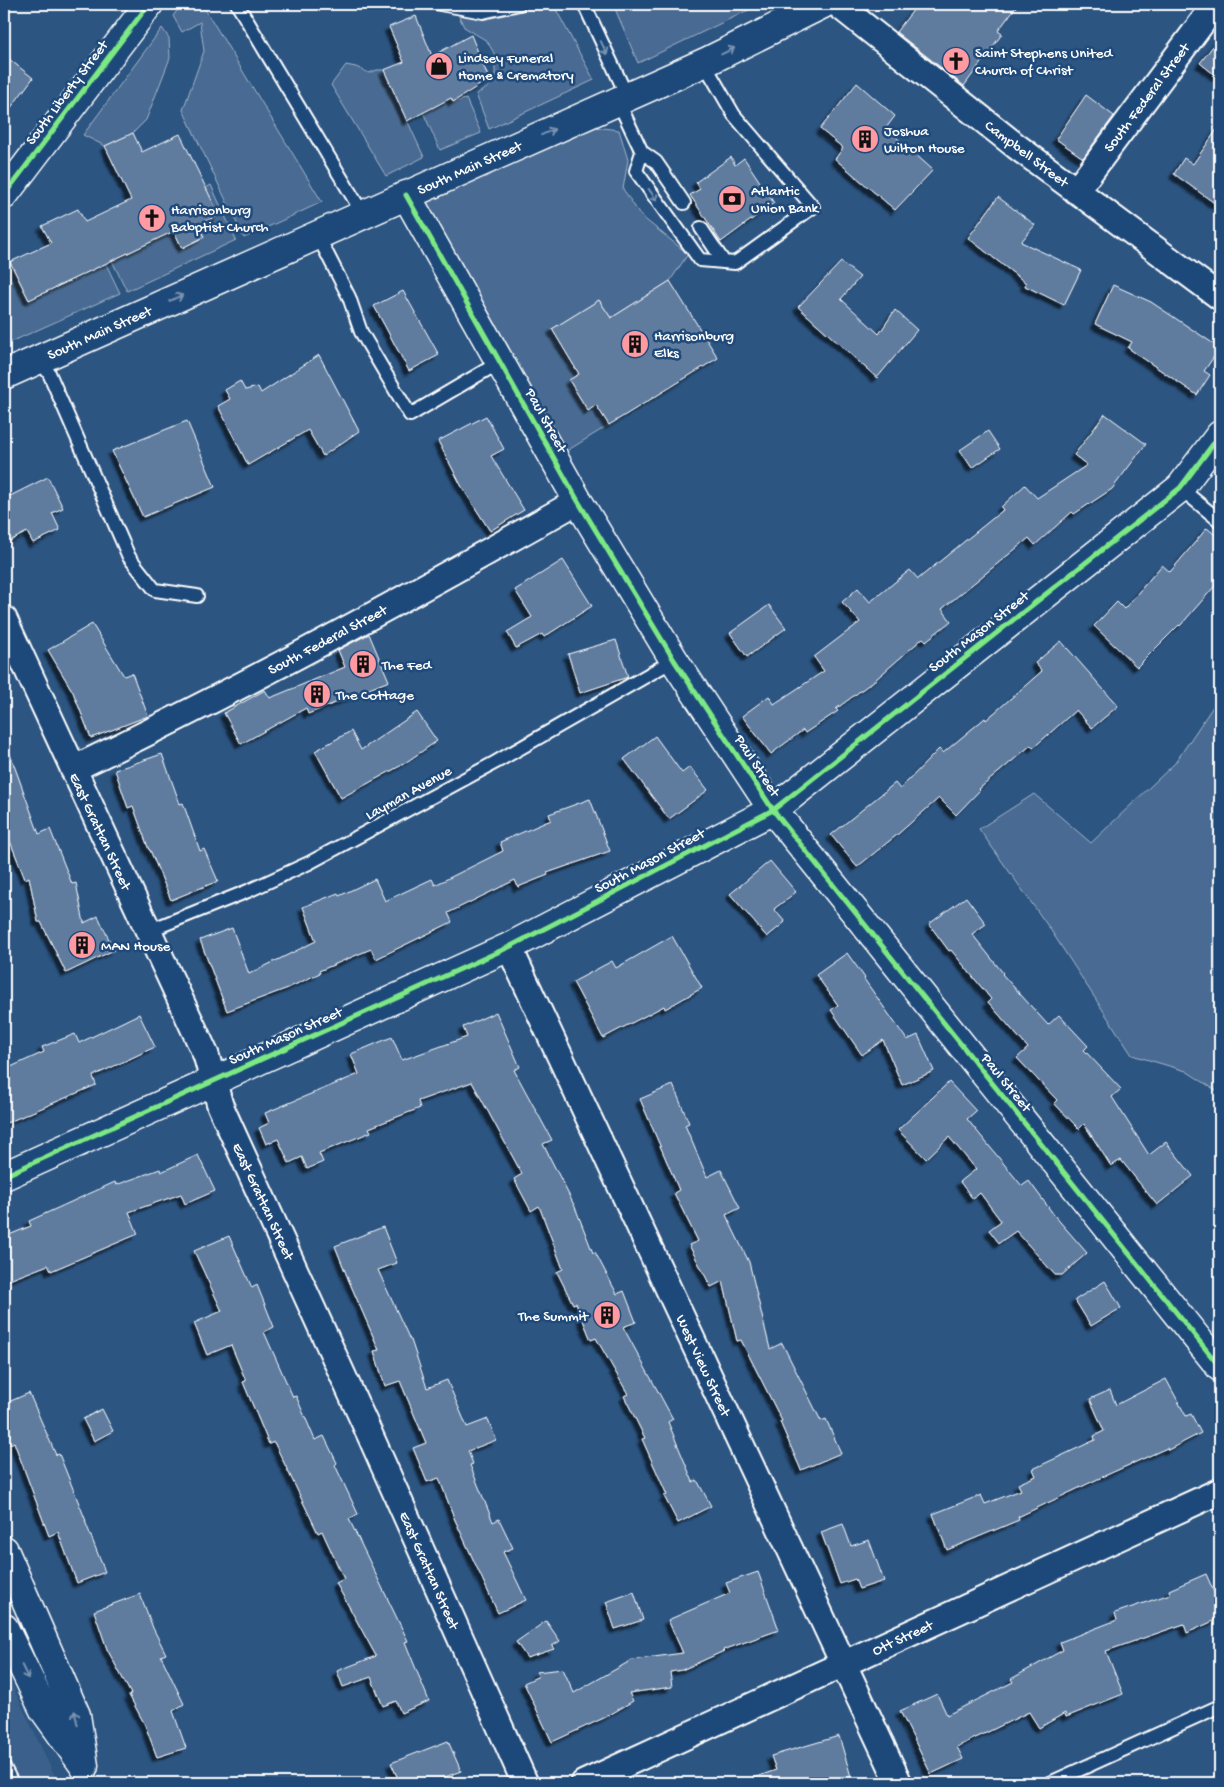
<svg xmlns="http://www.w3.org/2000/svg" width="1224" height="1787" font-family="'Gochi Hand',sans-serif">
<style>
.built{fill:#3b618b}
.green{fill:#486b92;stroke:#a4b5c8}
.building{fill:#5e7c9f;stroke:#fff;filter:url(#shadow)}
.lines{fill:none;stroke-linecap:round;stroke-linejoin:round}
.service-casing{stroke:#fff;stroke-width:16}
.minor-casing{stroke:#fff;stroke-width:29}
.tertiary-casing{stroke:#fff;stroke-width:31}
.secondary-casing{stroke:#fff;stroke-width:31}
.primary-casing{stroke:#fff;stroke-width:31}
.service{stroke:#1f4a7a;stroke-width:12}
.minor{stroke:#1f4a7a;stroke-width:25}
.tertiary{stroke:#1f4a7a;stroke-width:28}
.secondary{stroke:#1f4a7a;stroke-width:28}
.primary{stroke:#1f4a7a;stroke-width:28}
.cycleway-casing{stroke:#1f4a7a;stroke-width:8}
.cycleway{stroke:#7ce984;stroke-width:5}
.oneway{stroke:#7992af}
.labels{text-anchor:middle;stroke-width:5;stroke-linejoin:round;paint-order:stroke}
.poi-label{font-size:15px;fill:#fff;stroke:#1f4a7a;text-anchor:start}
.street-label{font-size:15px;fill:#fff;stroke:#1f4a7a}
</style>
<defs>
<filter id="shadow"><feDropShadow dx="-4.5" dy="4.5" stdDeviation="1" flood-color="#0009"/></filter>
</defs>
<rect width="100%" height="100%" fill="#2c5582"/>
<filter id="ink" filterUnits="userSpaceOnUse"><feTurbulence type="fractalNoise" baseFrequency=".02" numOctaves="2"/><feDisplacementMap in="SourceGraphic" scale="10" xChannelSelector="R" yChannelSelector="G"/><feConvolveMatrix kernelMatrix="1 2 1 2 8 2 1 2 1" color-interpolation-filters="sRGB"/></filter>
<g filter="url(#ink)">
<path class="built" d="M4 1668 58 1783H4Z"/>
<path class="green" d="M182 4H202L322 202 244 238 183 110 204 51 200 22 182 32 173 16Z
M460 4H553L594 80 489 129 476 94C486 89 496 84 495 71 495 65 493 61 495 55L487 41 464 27 456 10Z
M613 4H761L638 63Z
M162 28 169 38 170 58 146 120 133 133 105 146 83 135Z
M346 65 356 67 369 73 377 70H384L424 157 386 176 331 85Z
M447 91 454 102 466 99 481 133 440 150 423 112Z
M594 127 619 130 628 160 623 189 641 216 688 254 670 281 611 318 599 300 552 329 579 374 569 381 588 410 596 405 609 425 565 452 424 204Z
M211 185 236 240 127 291 112 261 174 231 182 248 204 237 198 225 206 188Z
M4 239 10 262 29 300 106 264 120 293 4 345Z
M1220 696V1093L1186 1071 1132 1055 1050 929 979 829 1034 794 1091 843 1175 763Z"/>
<path class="building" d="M918 4H1018L998 31 1002 34 964 86 896 32Z
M416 16 432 56 471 35 489 79 453 102 451 98 407 121 384 70 404 62 389 27Z
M1220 37V79L1200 63Z
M4 55 33 78 4 117Z
M857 83 895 116 886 128 933 170 895 210 835 159 843 148 820 129Z
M1086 95 1114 116 1083 158 1056 139Z
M1220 125V207L1174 174 1184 158 1193 164Z
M133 133 142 152 180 134 219 215 198 225 204 237 182 248 174 231 29 300 10 262 51 243 42 226 78 209 85 222 131 200 105 146Z
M731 157 735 165 744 158 774 203 721 242 690 195 700 189 696 182Z
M998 197 1035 225 1021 242 1081 270 1064 305 1025 286 1026 283 968 238Z
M841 262 860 277 841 299 879 334 895 310 917 330 877 378 798 307Z
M670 281 718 358 609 425 596 405 588 411 569 380 579 374 552 329 599 300 611 318Z
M1113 285 1151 302 1220 348 1204 371 1210 375 1197 395 1128 348 1132 342 1095 324Z
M403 291 439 355 409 371 374 306Z
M319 355 359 431 323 456 308 430 248 465 218 406 230 399 225 390 240 381 245 390 258 387 261 393Z
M1105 414 1146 444 1112 489 1074 514 1072 512 1035 545 1029 538 942 609 951 621 926 641 923 638 875 680 836 709 838 711 805 733 803 730 771 754 742 716 769 696 774 704 824 671 814 657 860 622 842 602 858 588 870 602 910 570 918 579 1003 510 1001 507 1025 485 1037 498 1087 465 1074 455Z
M486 416 504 449 491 456 524 510 490 531 462 487 438 441Z
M187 421 215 487 143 517 112 451Z
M988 431 1000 449 972 468 960 450Z
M48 477 63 508 52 513 60 530 33 543 27 532 4 544V499Z
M1207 528 1220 539V580L1180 626 1179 625 1137 667 1094 626 1117 602 1124 609 1162 565 1170 572Z
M563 560 592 606 544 637 542 634 516 648 507 632 532 617 515 590Z
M769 605 786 628 747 657 730 633Z
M92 624 124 676 132 673 148 716 91 738 73 692 48 650Z
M369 634 389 681 308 714 306 708 241 744 224 713 265 690 270 698 345 667 338 650Z
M616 640 628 677 580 693 568 654Z
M1061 641 1118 706 1092 728 1076 710 1033 748 1031 745 979 789 980 790 956 815 939 798 898 834 857 867 831 835 895 783 900 789 939 749 943 753 985 718 986 720 1042 671 1035 663Z
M417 712 437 741 402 765 341 798 315 751 351 731 361 750Z
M655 736 682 773 690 767 708 790 669 819 624 759Z
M4 743H6L39 834 50 829 72 884 76 883 84 923 98 916 114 950 66 973 41 922H38L29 877 25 879 4 826Z
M162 754 180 804 183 803 200 851 204 849 218 881 171 900 150 850H149L133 806 128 808 115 770Z
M590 799 610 851 547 873 548 875 518 887 515 880 448 913 452 922 376 959 371 949 319 971 320 973 288 988 227 1011 200 940 232 928 249 974 316 941 303 907 338 893 339 896 375 879 385 901 432 879 435 885 503 851 500 842 551 820 549 814Z
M770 861 796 892 774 909 785 922 767 937 730 894Z
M966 897 986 924 972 934 1003 973 1002 974 1048 1025 1059 1015 1088 1046 1084 1050 1121 1089 1112 1097 1149 1155 1166 1142 1193 1176 1157 1205 1121 1160 1111 1166 1084 1124 1079 1129 1054 1103 1057 1100 1017 1058 1028 1048 988 1002 991 999 951 950 949 951 929 924Z
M672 936 702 988 665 1009 664 1006 603 1038 573 982 612 961 616 968Z
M847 953 865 978 864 979 907 1040 918 1035 934 1071 902 1085 883 1040 862 1055 831 1010 838 1005 816 975Z
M496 1012 520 1067 514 1070 552 1140 543 1144 575 1207 593 1253 595 1252 617 1294 624 1291 636 1322 623 1327 673 1419 668 1422 693 1482 697 1480 711 1506 678 1523 664 1496 667 1495 642 1439 645 1438 624 1396 628 1394 596 1338 591 1340 576 1303 573 1304 557 1272 563 1269 539 1206 531 1211 514 1179 522 1174 472 1082 418 1101 420 1108 369 1128 371 1132 319 1153 323 1162 307 1169 302 1157 289 1163 278 1139 266 1144 259 1128 269 1123 265 1113 359 1074 351 1054 392 1037 402 1060 467 1037 463 1027Z
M139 1014 155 1047 93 1076 96 1085 4 1124V1070L44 1052 42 1047 75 1034 79 1043Z
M949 1082 976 1111 967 1119 1022 1186 1029 1181 1054 1215 1087 1253 1062 1275H1055L1016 1231 999 1243 989 1230 1001 1221 980 1193 973 1199 960 1182 976 1169 949 1137 926 1159 898 1130Z
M673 1085 689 1123 685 1125 707 1177 721 1170 740 1208 726 1215 749 1262 770 1349 782 1343 821 1421 826 1419 841 1453 801 1470 780 1422 782 1421 741 1340 737 1341 723 1281 711 1287 689 1245 698 1241 674 1193 679 1190 640 1099Z
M198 1155 215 1191 185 1204 181 1194 129 1212 138 1234 51 1271 48 1265 4 1282V1237L31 1226 29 1221 115 1182 116 1185 160 1169 161 1172Z
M383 1227 397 1263 378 1270 410 1340H411L427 1388 447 1380 467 1427 488 1419 496 1440 468 1451 473 1464 470 1465 493 1522 499 1519 513 1548 503 1552 526 1600 498 1613 455 1520 439 1478 427 1482 413 1448 426 1443 400 1381 385 1386 374 1351 379 1350 349 1281 335 1246Z
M229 1236 252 1288 257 1285 274 1327 264 1332 293 1397 296 1396 315 1440 324 1436 337 1463 335 1465 358 1514 349 1519 408 1641 405 1642 429 1701 401 1713 396 1701 383 1706 371 1677 343 1687 337 1671 376 1656 336 1583 344 1579 322 1531 318 1533 274 1442 269 1444 243 1382 246 1381 231 1345 207 1355 194 1323 222 1311 194 1251Z
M1105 1281 1121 1308 1091 1326 1075 1300Z
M1166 1379 1186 1416 1191 1414 1201 1433 1168 1450 1167 1448 1100 1478 1018 1517 1019 1520 947 1550 933 1514 981 1495 985 1504 1021 1490 1018 1484 1036 1476 1033 1469 1095 1440 1094 1436 1104 1431 1090 1399 1110 1390 1116 1405Z
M29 1393 56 1455 59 1454 86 1521H85L105 1572 77 1583 58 1532 49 1536 14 1442 4 1447V1404Z
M102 1409 113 1431 94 1441 83 1419Z
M843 1524 851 1546 869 1540 884 1581 859 1589 855 1579 840 1584 821 1532Z
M758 1572 779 1630 723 1650 724 1651 682 1670 670 1672 672 1687 629 1693 633 1701 606 1717 552 1742 524 1683 539 1676 536 1672 563 1669 574 1693 632 1660 683 1653 668 1620 730 1593 726 1583Z
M1206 1574 1220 1606V1618L1187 1633 1184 1624 1106 1651 1123 1694 1066 1717 1065 1713 1039 1728 1029 1712 957 1747 963 1759 931 1774 900 1711 937 1694 947 1715 1013 1682 1011 1679 1063 1650 1060 1642 1117 1620 1115 1613 1170 1594 1169 1590Z
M634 1592 643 1620 615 1629 606 1602Z
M140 1594 153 1628 166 1654 161 1656 184 1704 173 1711 186 1748 157 1757 145 1725 129 1695 131 1694 107 1649 94 1611Z
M546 1621 560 1641 552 1646 554 1649 527 1658 516 1642Z
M839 1736 852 1780 841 1783H745V1781L776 1770 771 1756Z
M448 1741 461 1771 430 1783H400L391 1763Z"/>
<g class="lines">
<g class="service-casing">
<path id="service" d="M237 4 363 214
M440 4 483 12 519 4
M584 4 627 96
M618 101 642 152 656 162 684 203
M642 152 636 171 700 260 735 263 813 207 734 115 704 63
M701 228 724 262
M317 234 349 297 361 332 410 415 500 362
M39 360 49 373 129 557 155 590 197 596
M1180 488 1220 521
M148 931 248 891 309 863 496 762 674 660
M4 1767 12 1783
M1050 1783 1220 1706"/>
</g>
<g class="minor-casing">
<path id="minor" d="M837 4 1016 146 1220 297
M1076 191 1216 4
M4 619 206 1055 220 1105 228 1123 370 1435 525 1783
M73 769C245 687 412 595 578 501
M509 947 899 1783
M584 1783 1220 1491"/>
</g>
<g class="tertiary-casing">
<path id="tertiary" d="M406 195 578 501 674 660 773 810 1220 1367"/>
</g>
<g class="secondary-casing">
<path id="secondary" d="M4 1176 509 947 773 810 1180 488 1220 435
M4 1550 76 1715 84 1766
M4 1628 44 1710 82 1763"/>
</g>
<g class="primary-casing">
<path id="primary" d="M4 195 149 4
M4 375 708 61 823 4"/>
</g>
<use href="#service" class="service"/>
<use href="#minor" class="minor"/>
<use href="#tertiary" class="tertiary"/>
<use href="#secondary" class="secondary"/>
<use href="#primary" class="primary"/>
<g class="cycleway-casing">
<path id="cycleway" d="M4 195 149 4
M406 195 578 501 674 660 773 810 1220 1367
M4 1176 509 947 773 810 1180 488 1220 435"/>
</g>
<use href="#cycleway" class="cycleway"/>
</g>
<defs><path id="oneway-shaft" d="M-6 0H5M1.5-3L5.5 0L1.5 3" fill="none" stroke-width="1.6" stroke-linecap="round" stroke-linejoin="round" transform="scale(1.25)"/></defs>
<g class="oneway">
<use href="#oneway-shaft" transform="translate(604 48) rotate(65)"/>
<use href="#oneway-shaft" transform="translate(728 51) rotate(-26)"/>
<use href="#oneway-shaft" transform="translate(548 132) rotate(-24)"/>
<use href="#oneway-shaft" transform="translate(653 195) rotate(54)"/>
<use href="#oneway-shaft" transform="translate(176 298) rotate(-24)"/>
<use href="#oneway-shaft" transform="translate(25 1672) rotate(64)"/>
<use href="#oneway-shaft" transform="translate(76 1718) rotate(-103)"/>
</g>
</g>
<defs>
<g id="church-disc" transform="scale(1.4375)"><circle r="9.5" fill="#ff9aa2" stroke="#1f4a7a"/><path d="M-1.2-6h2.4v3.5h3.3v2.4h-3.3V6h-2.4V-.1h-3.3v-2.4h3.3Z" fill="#111"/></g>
<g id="shop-disc" transform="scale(1.4375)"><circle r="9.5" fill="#ff9aa2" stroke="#1f4a7a"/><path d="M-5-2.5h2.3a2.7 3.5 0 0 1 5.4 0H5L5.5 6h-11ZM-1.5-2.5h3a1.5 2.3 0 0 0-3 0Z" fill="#111"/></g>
<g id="building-disc" transform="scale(1.4375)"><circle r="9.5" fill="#ff9aa2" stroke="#1f4a7a"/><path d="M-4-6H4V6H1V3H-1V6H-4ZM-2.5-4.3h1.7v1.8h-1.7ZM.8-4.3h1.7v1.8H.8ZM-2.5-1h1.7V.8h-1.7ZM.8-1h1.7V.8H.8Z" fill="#111"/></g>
<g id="bank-disc" transform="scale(1.4375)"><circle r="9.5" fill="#ff9aa2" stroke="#1f4a7a"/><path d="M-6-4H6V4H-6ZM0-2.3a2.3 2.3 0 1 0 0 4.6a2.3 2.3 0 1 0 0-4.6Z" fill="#111"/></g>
</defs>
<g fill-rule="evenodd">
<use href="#church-disc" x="956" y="61"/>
<use href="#shop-disc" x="439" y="66"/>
<use href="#building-disc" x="865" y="139"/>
<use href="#bank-disc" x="732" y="199"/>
<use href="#church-disc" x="152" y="218"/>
<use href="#building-disc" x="635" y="344"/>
<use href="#building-disc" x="363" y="664"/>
<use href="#building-disc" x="317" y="694"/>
<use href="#building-disc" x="82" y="945"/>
<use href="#building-disc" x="607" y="1315"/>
</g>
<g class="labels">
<g class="poi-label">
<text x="975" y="57">Saint Stephens United<tspan x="975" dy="17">Church of Christ</tspan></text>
<text x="458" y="62">Lindsey Funeral<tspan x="458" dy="17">Home &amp; Crematory</tspan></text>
<text x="884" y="135">Joshua<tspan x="884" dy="17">Wilton House</tspan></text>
<text x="751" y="195">Atlantic<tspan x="751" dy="17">Union Bank</tspan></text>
<text x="171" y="214">Harrisonburg<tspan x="171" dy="17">Babptist Church</tspan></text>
<text x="654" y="340">Harrisonburg<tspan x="654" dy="17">Elks</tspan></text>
<text x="382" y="669">The Fed</text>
<text x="336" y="699">The Cottage</text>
<text x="101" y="950">MAN House</text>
<text x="588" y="1320" text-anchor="end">The Summit</text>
</g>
<g class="street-label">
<text transform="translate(66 92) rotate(-53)" y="5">South Liberty Street</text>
<text transform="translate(1146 97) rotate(-53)" y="5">South Federal Street</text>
<text transform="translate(1027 153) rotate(37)" y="5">Campbell Street</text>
<text transform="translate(469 167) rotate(-24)" y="5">South Main Street</text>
<text transform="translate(99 332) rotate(-24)" y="5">South Main Street</text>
<text transform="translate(547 420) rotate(61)" y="5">Paul Street</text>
<text transform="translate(978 631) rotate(-38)" y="5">South Mason Street</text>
<text transform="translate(327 639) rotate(-28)" y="5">South Federal Street</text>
<text transform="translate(758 765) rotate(57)" y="5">Paul Street</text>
<text transform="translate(408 792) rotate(-29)" y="5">Layman Avenue</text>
<text transform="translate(101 831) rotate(65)" y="5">East Grattan Street</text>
<text transform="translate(649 860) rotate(-28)" y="5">South Mason Street</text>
<text transform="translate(285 1035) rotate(-24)" y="5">South Mason Street</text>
<text transform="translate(1007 1082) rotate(51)" y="5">Paul Street</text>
<text transform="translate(264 1201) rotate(65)" y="5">East Grattan Street</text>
<text transform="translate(704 1365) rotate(65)" y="5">West View Street</text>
<text transform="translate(430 1570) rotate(66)" y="5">East Grattan Street</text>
<text transform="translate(902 1637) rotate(-25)" y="5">Ott Street</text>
</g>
</g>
<rect width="1224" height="1787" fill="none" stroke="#1f4a7a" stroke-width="20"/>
<rect x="10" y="10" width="1204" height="1767" fill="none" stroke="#fff" stroke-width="2" filter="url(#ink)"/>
</svg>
